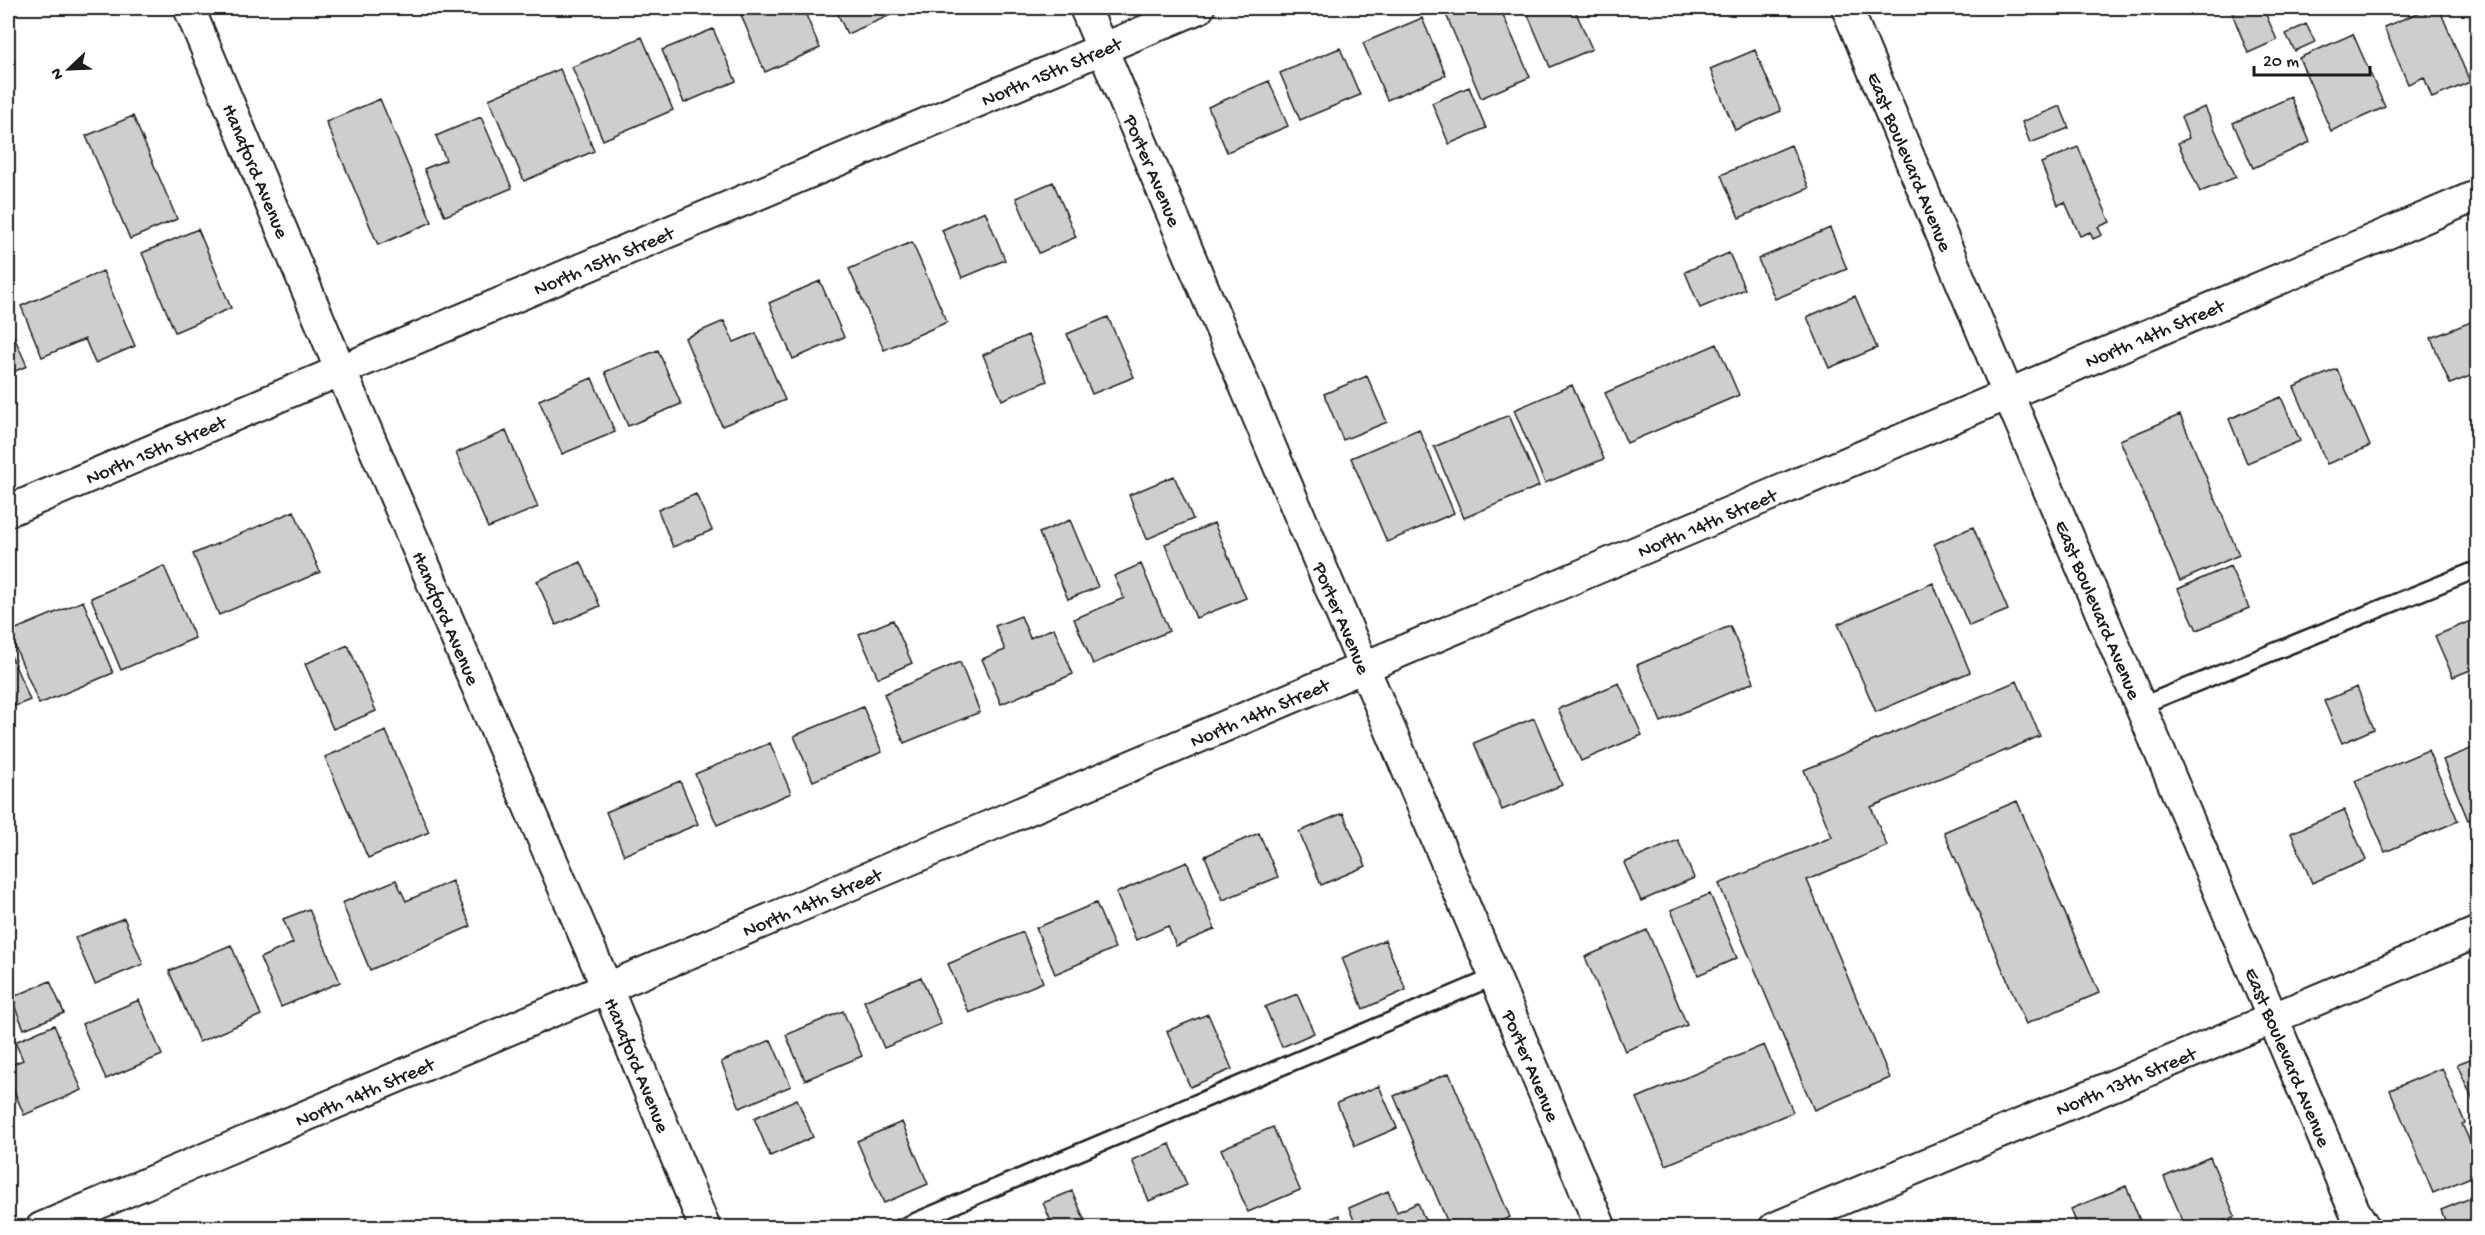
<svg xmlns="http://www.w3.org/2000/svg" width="2485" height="1235" font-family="'Gochi Hand',sans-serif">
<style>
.building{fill:#cecece;stroke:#1c1c1c;stroke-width:1.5}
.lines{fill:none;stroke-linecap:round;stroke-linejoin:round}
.lane-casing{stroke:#1c1c1c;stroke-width:20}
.street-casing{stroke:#1c1c1c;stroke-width:34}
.lane{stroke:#fff;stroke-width:15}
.street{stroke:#fff;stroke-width:30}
.labels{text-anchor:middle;stroke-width:4.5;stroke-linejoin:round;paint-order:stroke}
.street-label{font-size:20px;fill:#1c1c1c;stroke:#fff}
</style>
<rect width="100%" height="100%" fill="#fff"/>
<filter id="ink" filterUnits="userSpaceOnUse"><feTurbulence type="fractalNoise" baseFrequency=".0167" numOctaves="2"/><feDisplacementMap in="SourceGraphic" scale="12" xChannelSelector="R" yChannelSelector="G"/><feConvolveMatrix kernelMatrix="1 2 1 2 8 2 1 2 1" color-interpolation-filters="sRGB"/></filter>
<g filter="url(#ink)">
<path class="building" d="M759 8H803L820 48 765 72 741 15Z
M835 8H896L898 12 847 34Z
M1456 8H1500L1530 77 1481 98 1445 12Z
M1525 8H1574L1592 49 1550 67Z
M2245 8H2263L2277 40 2248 53 2232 13Z
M2430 8H2439L2470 82 2432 98 2424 77 2408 84 2384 27Z
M1422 18 1446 75 1387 100 1363 43Z
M2306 24 2315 42 2295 51 2286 34Z
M713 29 736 81 684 103 662 50Z
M2353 34 2385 107 2331 131 2299 58Z
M642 37 673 110 603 140 572 67Z
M1340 48 1360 95 1300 120 1280 73Z
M1755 50 1781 111 1735 130 1710 69Z
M560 69 594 151 524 181 489 99Z
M1269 81 1288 126 1227 152 1208 107Z
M1469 87 1486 128 1449 144 1432 103Z
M2291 97 2310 142 2253 168 2233 123Z
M380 99 432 222 378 245 326 122Z
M2060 106 2069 128 2030 143 2022 122Z
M2205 107 2236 177 2200 192 2178 143 2189 138 2181 117Z
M133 116 177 219 130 239 86 136Z
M481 117 512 188 445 216 424 169 446 160 436 136Z
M1791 145 1809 188 1739 218 1721 175Z
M2078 147 2110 222 2098 227 2102 235 2093 239 2090 232 2080 236 2065 202 2058 205 2041 163Z
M1053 182 1076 237 1039 253 1016 198Z
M985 211 1005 260 962 278 942 230Z
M1830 228 1847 269 1775 299 1758 259Z
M198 229 231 308 175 332 142 253Z
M912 242 947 322 884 350 849 269Z
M1729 253 1745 289 1700 308 1685 272Z
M103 271 135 346 95 363 85 339 42 357 21 306Z
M820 281 844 337 793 359 769 303Z
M1855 296 1877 348 1829 368 1807 317Z
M1108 317 1134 377 1092 394 1067 334Z
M2478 319V373L2450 384 2431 338Z
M724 321 734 342 756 333 785 400 722 426 685 338Z
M12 332 27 366 8 374V334Z
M1028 335 1047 381 1002 400 983 355Z
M1717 344 1739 395 1627 443 1605 393Z
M658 350 681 404 628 426 605 372Z
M2337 369 2370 446 2327 464 2294 387Z
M1367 376 1387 422 1343 440 1324 394Z
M592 378 615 432 562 454 539 400Z
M1572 385 1604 459 1545 483 1514 410Z
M2281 397 2300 441 2247 463 2229 419Z
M1509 415 1539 486 1464 518 1434 447Z
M2180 415 2239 555 2180 581 2120 440Z
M1419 429 1454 513 1387 542 1351 458Z
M506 431 538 507 488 528 456 453Z
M1174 476 1193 519 1147 539 1129 495Z
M696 494 712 530 673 547 658 510Z
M294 511 320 572 219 615 193 554Z
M1070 520 1098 587 1068 599 1039 533Z
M1214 523 1246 598 1196 618 1165 544Z
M1973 527 2008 610 1969 626 1934 544Z
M581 562 600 606 556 625 537 581Z
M1141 564 1169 631 1093 664 1074 619 1124 598 1114 576Z
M164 566 195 638 121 670 91 598Z
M2230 566 2249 608 2197 630 2178 589Z
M1933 583 1970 672 1876 712 1838 624Z
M83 601 113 673 39 704 9 632Z
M1021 616 1030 638 1054 628 1073 674 1001 704 982 659 1005 650 995 626Z
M893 620 912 663 878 678 859 634Z
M2473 620 2478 630V667L2453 677 2435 636Z
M1730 626 1754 682 1661 722 1637 665Z
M348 645 376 711 333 729 305 664Z
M8 649 30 700 8 709Z
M960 662 980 712 904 743 884 694Z
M2017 681 2040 736 1871 807 1887 846 1807 880 1890 1078 1814 1110 1719 884 1832 837 1804 770Z
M1619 683 1642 735 1581 761 1558 709Z
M2357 687 2374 729 2342 743 2324 701Z
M863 707 882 752 813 781 794 736Z
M1534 718 1562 785 1502 810 1474 743Z
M386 731 429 832 368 858 325 757Z
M770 743 791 793 717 825 695 774Z
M2478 746V816L2468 820 2443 760Z
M2428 750 2458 821 2385 852 2355 781Z
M680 781 698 824 624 855 606 812Z
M2017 801 2099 993 2026 1024 1944 832Z
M2344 810 2366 860 2312 883 2291 833Z
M1343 813 1366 866 1321 885 1299 832Z
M1259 833 1278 877 1223 900 1205 856Z
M1678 840 1694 878 1641 901 1624 863Z
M1187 862 1215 929 1176 946 1168 926 1136 940 1116 893Z
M396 880 406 901 452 881 471 926 370 970 342 903Z
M1710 894 1737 958 1698 975 1671 910Z
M1096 903 1115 948 1055 974 1036 928Z
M309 909 340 982 281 1007 260 958 293 943 283 919Z
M124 918 143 964 95 984 75 938Z
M1647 930 1687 1025 1625 1051 1585 957Z
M1023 932 1043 982 969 1013 948 964Z
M1385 940 1406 990 1363 1009 1342 958Z
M231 945 261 1015 199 1042 169 971Z
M921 977 941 1024 884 1048 864 1001Z
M50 981 64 1013 24 1029 11 998Z
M1297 994 1314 1033 1282 1047 1265 1007Z
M139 1000 162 1055 106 1079 82 1024Z
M843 1011 862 1056 805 1080 786 1035Z
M1208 1014 1232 1069 1190 1087 1167 1031Z
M54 1025 82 1090 24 1115 8 1076V1066L23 1060 15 1042Z
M771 1040 791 1086 740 1108 721 1062Z
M1764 1045 1793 1112 1666 1165 1637 1098Z
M2478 1056V1112L2457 1064Z
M2442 1068 2465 1123 2462 1124 2478 1160V1174L2433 1193 2390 1090Z
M1449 1073 1510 1217 1486 1228H1450L1394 1096Z
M1379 1086 1397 1128 1355 1146 1337 1103Z
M797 1099 813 1137 770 1156 754 1118Z
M902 1122 928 1184 884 1203 857 1141Z
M1273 1127 1300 1190 1248 1212 1221 1149Z
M1170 1144 1187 1185 1149 1201 1132 1160Z
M2210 1157 2235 1216 2209 1228H2186L2164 1177Z
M2126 1186 2143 1228H2078L2071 1209Z
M1072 1191 1088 1228H1054L1043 1203Z
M1388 1191 1397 1212 1418 1203 1428 1228H1357L1349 1208Z
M2478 1195V1228H2448L2441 1210Z
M1339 1215 1344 1228H1309Z"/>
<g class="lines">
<g class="lane-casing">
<path id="lane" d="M2140 706 2478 569
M900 1228 1494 977"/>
</g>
<g class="street-casing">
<g id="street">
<path id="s1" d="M189 8 340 369 607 988 705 1228"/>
<path id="s2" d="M1085 8 1601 1228"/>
<path id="s3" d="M1847 8 2008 394 2354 1210 2365 1228"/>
<path id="s4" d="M8 511 1199 8"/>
<path id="s5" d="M41 1228 2478 195"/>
<path id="s6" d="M1774 1228 2478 932"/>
</g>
</g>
<use href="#lane" class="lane"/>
<use href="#street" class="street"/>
</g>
</g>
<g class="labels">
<g class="street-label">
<text dy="7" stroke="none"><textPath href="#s4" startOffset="1132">North 15th Street</textPath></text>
<text dy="7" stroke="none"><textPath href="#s3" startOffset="166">East Boulevard Avenue</textPath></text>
<text dy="7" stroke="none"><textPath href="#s1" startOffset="176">Hanaford Avenue</textPath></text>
<text dy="7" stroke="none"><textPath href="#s2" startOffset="176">Porter Avenue</textPath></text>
<text dy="7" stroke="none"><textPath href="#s4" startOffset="646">North 15th Street</textPath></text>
<text dy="7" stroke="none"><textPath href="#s5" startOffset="2295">North 14th Street</textPath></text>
<text dy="7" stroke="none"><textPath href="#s4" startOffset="160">North 15th Street</textPath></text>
<text dy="7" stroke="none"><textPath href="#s5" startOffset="1809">North 14th Street</textPath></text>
<text dy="7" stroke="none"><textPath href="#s3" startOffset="652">East Boulevard Avenue</textPath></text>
<text dy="7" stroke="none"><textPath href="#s1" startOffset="662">Hanaford Avenue</textPath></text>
<text dy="7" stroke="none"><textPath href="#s2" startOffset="662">Porter Avenue</textPath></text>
<text dy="7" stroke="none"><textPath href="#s5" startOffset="1323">North 14th Street</textPath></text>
<text dy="7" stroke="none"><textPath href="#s5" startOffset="837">North 14th Street</textPath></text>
<text dy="7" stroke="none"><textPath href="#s3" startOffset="1138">East Boulevard Avenue</textPath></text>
<text dy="7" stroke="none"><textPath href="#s1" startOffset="1148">Hanaford Avenue</textPath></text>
<text dy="7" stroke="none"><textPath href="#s2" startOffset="1148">Porter Avenue</textPath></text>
<text dy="7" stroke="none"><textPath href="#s6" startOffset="381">North 13th Street</textPath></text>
<text dy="7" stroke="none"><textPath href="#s5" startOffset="351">North 14th Street</textPath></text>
</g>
</g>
<rect width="2485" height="1235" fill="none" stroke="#fff" stroke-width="30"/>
<rect x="15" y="15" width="2455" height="1205" fill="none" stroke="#1c1c1c" stroke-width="2" filter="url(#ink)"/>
<g transform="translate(69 69) rotate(247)" stroke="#ffffff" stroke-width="4.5" paint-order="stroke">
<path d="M0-4.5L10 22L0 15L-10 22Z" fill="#1c1c1c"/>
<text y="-9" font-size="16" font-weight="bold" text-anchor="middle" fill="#1c1c1c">N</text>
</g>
<path d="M2254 66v9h116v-9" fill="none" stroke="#1c1c1c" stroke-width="3"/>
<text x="2263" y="66" font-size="18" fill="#1c1c1c" stroke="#ffffff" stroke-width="4.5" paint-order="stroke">20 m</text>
</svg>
